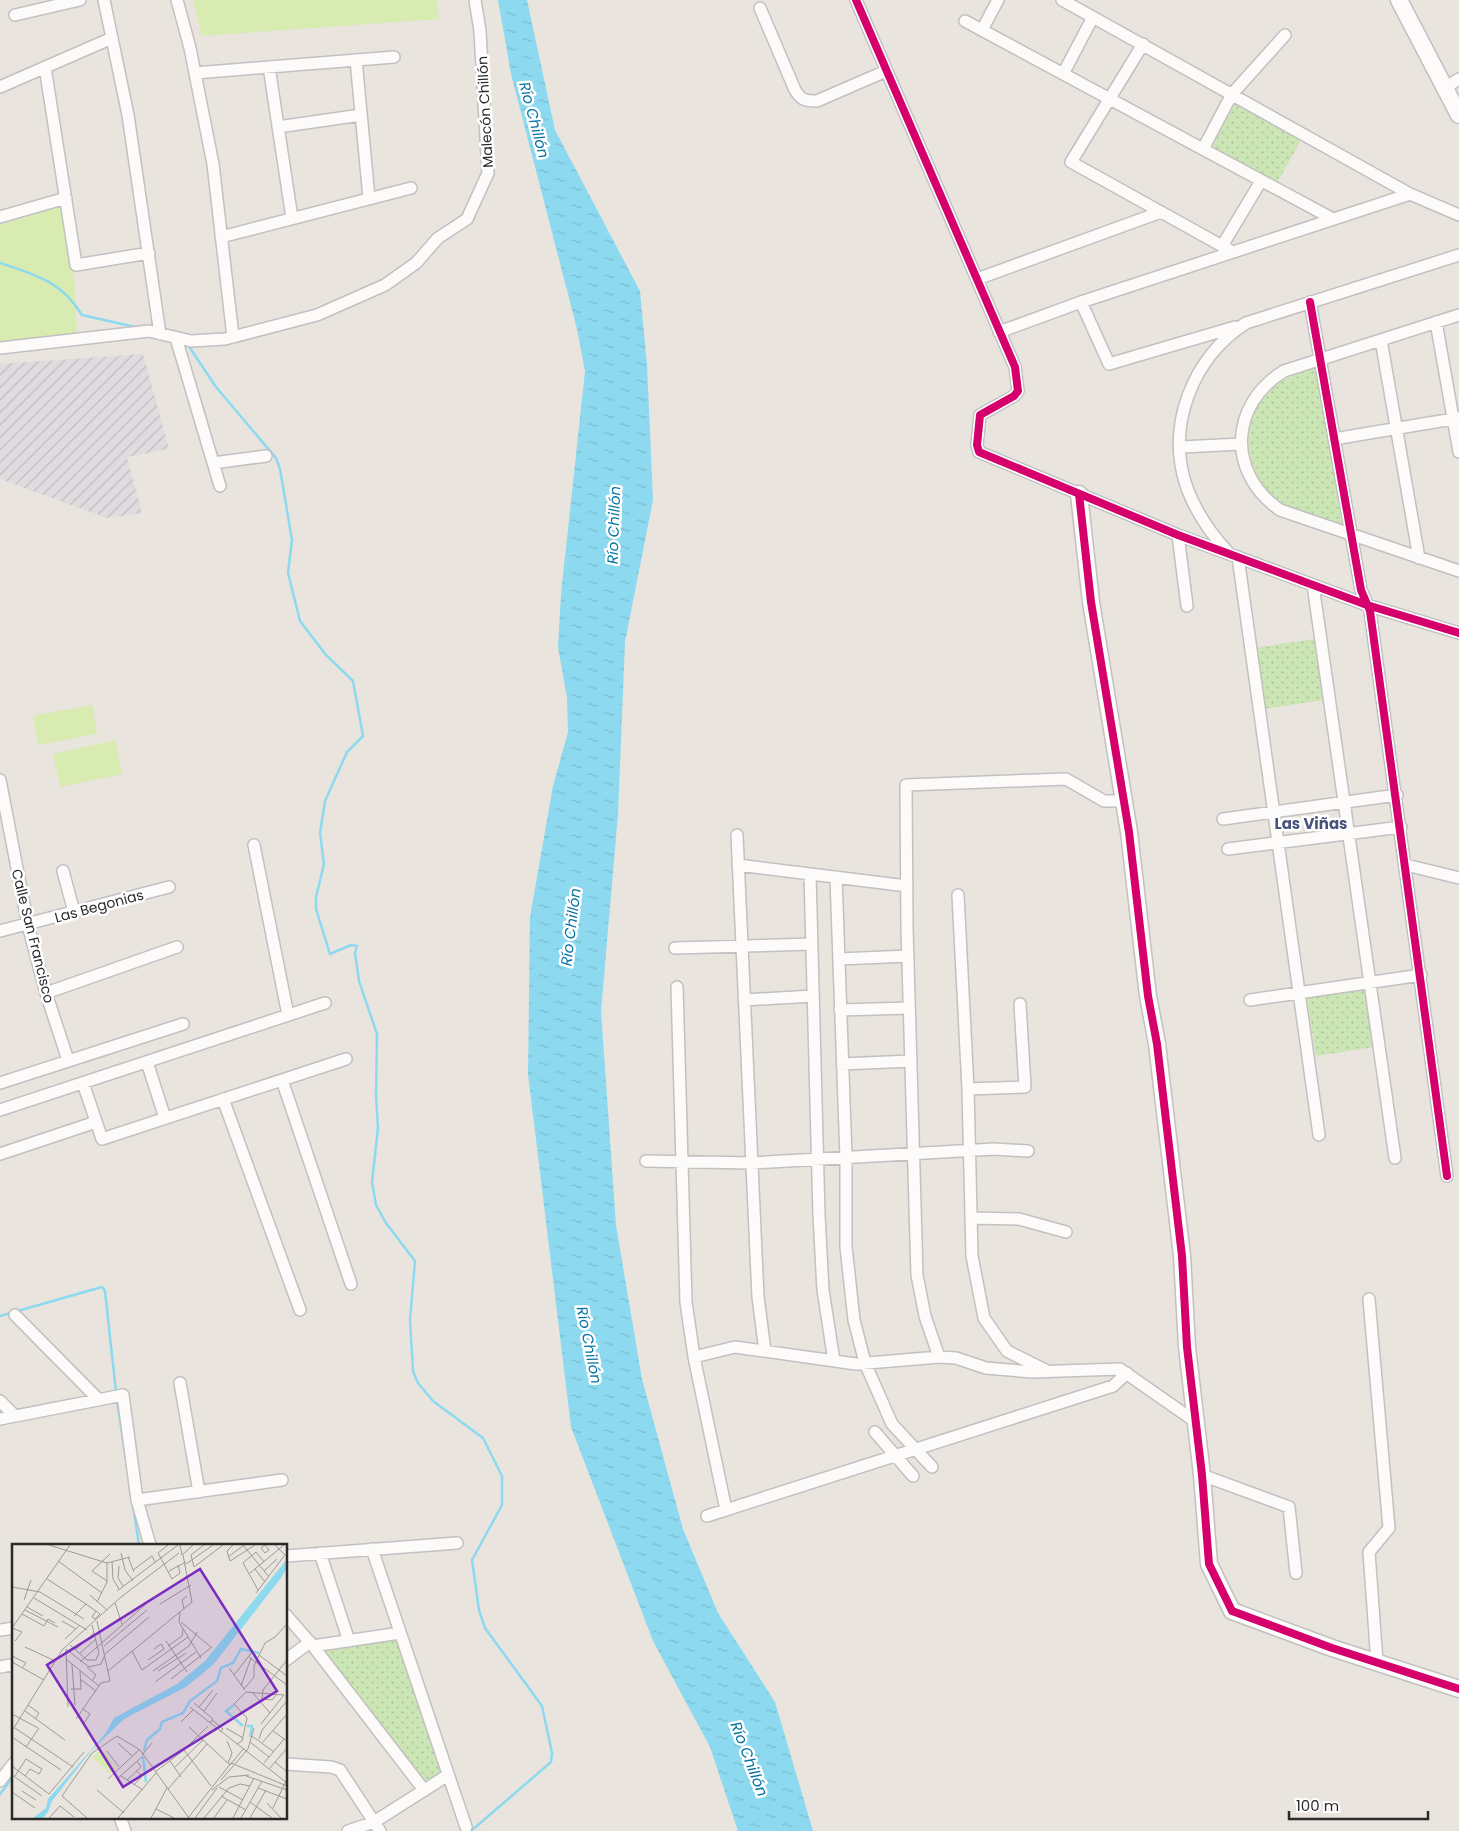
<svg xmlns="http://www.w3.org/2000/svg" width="1459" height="1831" font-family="Poppins,sans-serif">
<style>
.industrial{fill:url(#industrial-furrows)}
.park{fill:url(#park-dots)}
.pitch{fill:#d8ebb1}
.water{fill:url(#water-ripples)}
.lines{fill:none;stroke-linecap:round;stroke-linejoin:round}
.stream{stroke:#8ddaf0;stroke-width:2.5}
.street-casing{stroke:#c2c0c0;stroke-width:14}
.secondary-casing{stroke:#c2c0c0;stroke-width:19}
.street{stroke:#fcfbfa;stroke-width:11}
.secondary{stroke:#fcfbfa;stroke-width:16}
.cycleway-casing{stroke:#fff;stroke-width:11}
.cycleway{stroke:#d6006c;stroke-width:8}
.labels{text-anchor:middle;stroke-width:5;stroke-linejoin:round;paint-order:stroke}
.street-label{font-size:14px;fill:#2a2a2a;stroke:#fff}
.water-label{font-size:15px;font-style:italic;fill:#0473a4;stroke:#fff}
.neighbourhood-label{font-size:15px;font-weight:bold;fill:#47537d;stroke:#fff}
.inset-river{fill:none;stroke:#8ddaf0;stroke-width:2.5}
.inset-road{fill:none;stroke:#9d9a96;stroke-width:1}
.view{fill:#7b2cbf;fill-opacity:0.15;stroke:#7b2cbf;stroke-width:2.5}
.inset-edge{fill:none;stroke:#2a2a2a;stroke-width:2.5}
</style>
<defs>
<pattern id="industrial-furrows" width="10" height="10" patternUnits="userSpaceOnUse" patternTransform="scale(1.25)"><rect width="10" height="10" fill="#dfdbde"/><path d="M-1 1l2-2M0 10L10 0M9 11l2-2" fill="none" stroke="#c0bcbf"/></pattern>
<pattern id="park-dots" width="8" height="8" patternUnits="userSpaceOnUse" patternTransform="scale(1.25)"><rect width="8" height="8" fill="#cbe6b4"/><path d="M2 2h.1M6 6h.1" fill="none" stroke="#aec59b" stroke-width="1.8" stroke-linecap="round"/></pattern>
<pattern id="water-ripples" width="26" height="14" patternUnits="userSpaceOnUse" patternTransform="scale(1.25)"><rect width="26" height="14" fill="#8ddaf0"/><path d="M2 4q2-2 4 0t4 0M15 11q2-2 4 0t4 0" fill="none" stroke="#7abbce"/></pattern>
</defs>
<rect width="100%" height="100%" fill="#e9e4de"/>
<path class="industrial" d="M143 354 169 449 127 457 142 513 107 518 0 479V364Z"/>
<path class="park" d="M1236 102 1302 138 1277 183 1212 147Z
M1316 368 1342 525C1320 517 1290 512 1272 495 1242 468 1241 416 1271 389 1284 377 1300 373 1316 368Z
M1314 639 1323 700 1264 709 1255 648Z
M1364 989 1373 1047 1316 1056 1307 998Z
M396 1639 442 1772 425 1783 323 1651Z"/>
<path class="pitch" d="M193 0H437L439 19 202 36Z
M62 206 74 274 77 332 0 343V225Z
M92 705 97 734 38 745 33 716Z
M115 740 122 774 60 787 53 754Z"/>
<path class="water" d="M498 0H527L555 130 640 291 647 364 653 500 625 642 618 814 601 1011 616 1225 642 1379 683 1529 718 1613 775 1702 813 1831H738L710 1747 653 1641 571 1427 528 1074 530 917 553 786 568 732 567 698 558 647 561 594 585 371 577 329 511 74Z"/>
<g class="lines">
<path class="stream" d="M0 263C36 275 61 281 82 315L135 327
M188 345 216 387 276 458 280 469 292 540 288 573 300 621 326 655 353 681 363 736 347 752 325 801 320 833 324 864 316 897V909L330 954 351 945 357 946 355 953 359 981 377 1034 376 1097 378 1128 372 1182 376 1205 386 1223 415 1261 410 1320 413 1371 418 1383 433 1401 483 1438 502 1476V1505L472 1560 479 1610 485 1628 542 1706 552 1753 551 1762 471 1831
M0 1316 102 1287 105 1291 116 1392
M117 1400 139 1545
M0 1794 14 1776"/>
<g class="street-casing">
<path id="street" d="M104 0 128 115 160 334
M177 0 190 48 213 164 233 337
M856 0 1015 367 1018 391 1014 396 980 415 977 445 979 452 1178 535 1367 605 1459 633
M1062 0 1410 194 1459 215
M760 8 795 90C801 100 805 101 817 101L886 71
M15 15 80 0
M965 21 1333 219
M982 30 998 0
M1143 44 1071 162 1233 252
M356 60 369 198
M45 67 76 265 149 253
M269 67 292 218
M195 73 394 57
M1063 74 1093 17
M0 87 112 38
M1445 88 1459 79
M278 127 361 115
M1203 149 1232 94 1285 35
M0 217 66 198
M221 237 411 188
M1222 246 1261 181
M977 279 1161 212
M1081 302 1109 364 1235 327
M1310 302 1361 590 1370 611 1447 1176
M1459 315 1284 371C1229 405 1227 473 1280 510L1459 571
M1436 322 1459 452
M999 332 1081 302 1410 194
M176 338 220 486
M1381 340 1419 558
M0 348 149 331 191 341 225 339 317 315 385 285 416 263 438 238 467 219 488 173 480 31 475 0
M1334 439 1459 418
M1181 447 1241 444
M213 463 266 456
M1178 535 1187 606
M1228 552C1210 533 1196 512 1187 488 1165 426 1193 357 1246 323L1459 255
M1238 557 1319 1135
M1313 585 1395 1158
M0 780 28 925 46 993 68 1060
M1223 819 1397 795
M737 835 758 1297 765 1351
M254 845 288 1015
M1228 849 1401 827
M738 865 907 886
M1406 865 1459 878
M63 871 74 912
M810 874 819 1215 823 1290 834 1361
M836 877 846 1157V1247L854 1320 865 1363 892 1424 932 1467
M958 895 968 1089 1025 1087 1020 1004
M0 931 169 887
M675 948 812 944
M839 959 908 956
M677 987 686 1302 694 1357 726 1510
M46 993 177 947
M744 1000 813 996
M1250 1000 1421 975
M840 1010 909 1008
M147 1062 165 1118
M842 1064 911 1061
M282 1080 351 1284
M0 1083 183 1024
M83 1083 102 1139 346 1059
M968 1089 972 1256 984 1318 1007 1351 1047 1371
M223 1099 300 1310
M0 1110 325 1003
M0 1154 96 1122
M646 1161 751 1163 994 1149 1028 1151
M971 1218 1019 1219 1066 1232
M1369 1299 1389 1528 1369 1552 1377 1662
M15 1315 98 1399
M694 1357 735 1347 856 1364 939 1357 956 1358 986 1368 1032 1372 1120 1369 1196 1422
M939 1357 925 1316 917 1275 907 928 906 785 1066 779 1104 801H1123
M180 1383 199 1492
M0 1401 15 1416
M0 1419 123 1395 137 1500 150 1545
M875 1432 913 1476
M1202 1475 1289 1507 1296 1573
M137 1500 282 1480
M707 1516 1113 1386 1127 1373
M372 1549 466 1827
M320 1553 349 1641
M286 1556 457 1543
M286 1615 313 1646 424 1790
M0 1630 14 1628
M313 1646 400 1633
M286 1660 310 1642
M0 1667 10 1665 14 1667
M286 1764 331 1767 340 1770 380 1831
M0 1781 14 1763
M120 1817 125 1831
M348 1831 374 1822 448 1775"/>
</g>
<g class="secondary-casing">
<path id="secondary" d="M1399 0 1459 115
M1079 494 1091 602 1129 832 1148 996 1157 1044 1182 1256 1187 1347 1202 1475 1209 1564 1232 1611 1332 1648 1459 1689"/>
</g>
<use href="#street" class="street"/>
<use href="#secondary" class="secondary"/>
<g class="cycleway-casing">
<path id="cycleway" d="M856 0 1015 367 1018 391 1014 396 980 415 977 445 979 452 1178 535 1367 605 1459 633
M1310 302 1361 590 1370 611 1447 1176
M1079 494 1091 602 1129 832 1148 996 1157 1044 1182 1256 1187 1347 1202 1475 1209 1564 1232 1611 1332 1648 1459 1689"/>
</g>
<use href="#cycleway" class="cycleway"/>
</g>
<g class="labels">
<g class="street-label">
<text transform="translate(485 112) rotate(-93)" y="5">Malecón Chillón</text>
<text transform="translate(99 906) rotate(-15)" y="5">Las Begonias</text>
<text transform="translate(33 936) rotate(76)" y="5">Calle San Francisco</text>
</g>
<g class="water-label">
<text transform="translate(534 120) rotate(75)" y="5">Río Chillón</text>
<text transform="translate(614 525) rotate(-88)" y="5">Río Chillón</text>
<text transform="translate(571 927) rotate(-83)" y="5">Río Chillón</text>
<text transform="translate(589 1345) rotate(79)" y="5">Río Chillón</text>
<text transform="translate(749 1759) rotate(69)" y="5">Río Chillón</text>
</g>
<g class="neighbourhood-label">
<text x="1311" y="829">Las Viñas</text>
</g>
</g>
<g transform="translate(12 1544)">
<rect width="275" height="275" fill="#e9e4de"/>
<path d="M90 205 104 224 98 230 80 213Z" fill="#d8ebb1"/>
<path d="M275 15V24L269 34 201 121 174 143 112 175 79 207 40 257 36 268 31 274H21L34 264 36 255 93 190 102 174 165 140 193 117Z" fill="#8ddaf0"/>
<path class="inset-river" d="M222 161 214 167 231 182M235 182H240L238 193M132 207 135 196 148 185 150 178 171 169 178 157 205 137 209 124 221 119 229 105 247 109M131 213 134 238"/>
<path class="inset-road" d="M37 1 95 19 118 13M156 1 146 9 160 35 168 29 166 21M168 1 170 11 181 1M192 1 179 11 182 23 211 1M221 1 215 7 218 17 243 1M231 1 257 33M253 1 257 6 253 9 249 4ZM263 1 275 13M109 9 113 26 121 37M116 13 122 28M216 13 231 2M46 17 90 49M100 18 101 35 107 45M174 20 201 1M107 22 106 34 111 42M243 25 253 38M121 26 140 12 143 18M157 27 174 18M252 27 265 15M238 29 272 1M35 35 74 60 88 70 83 75 80 73 84 67M95 37 80 27 98 10M0 43 28 48 72 75M246 46 231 19 244 8 252 18M105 47 166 1M244 49 272 12M78 51 95 66M22 54 75 86M12 56 19 36M85 58 95 38V19M103 59 110 80M148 60 179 41M15 63 31 72M172 65 170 56 175 52M13 66 46 83M168 68 167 78 189 114M10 70 32 82 36 75 43 79M62 72 74 60M50 77 64 85M169 78 200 104M80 81 87 109 84 116M0 84 58 1M0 84 10 88 3 97M53 95 68 81M154 97 175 128M58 101 75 116H84M92 102 135 66M156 102 170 92 171 85M13 103 43 117M54 105 56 163M54 105 77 123 89 120 93 111M63 106 82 89M120 107 130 126 176 93M67 110 84 95M93 110 137 73M247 111 275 132M0 112 14 119 11 123M237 113 275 141M54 115 87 142M136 116 152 105 149 100 142 105M0 118 32 136M68 118 134 60M60 120 63 161M75 123 84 131 80 137M217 124 233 146M96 127 180 58 171 11M141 127 177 102 185 88M146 127 174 109M222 131 240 108M68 135 84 147M159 135 200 103M143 138 184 108M229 142 239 114M59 145H69L68 127M232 145 242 133V122L253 99 263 93 275 80M240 148 258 169M265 150 260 156 250 155 251 146 275 116M182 159 201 175 198 179M16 161 27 169 23 175M178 163 275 239M187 163 201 146M71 165 78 170 72 179M13 167 53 196M192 167 205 149M0 170 26 184M64 175 89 139 98 137 85 77M200 176 211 185 208 188M169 178 181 166M177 183 218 221 232 204M3 184 61 223M214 184 231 194M0 187 50 106 109 53 167 9M261 187 275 197M240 192 262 208M0 193 49 226M247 195 250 186 275 157M215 197 220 209 216 219M238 198 257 213M251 198 275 170M106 199 120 212M225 200 230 197 235 174 222 160 234 148 272 151 249 180M14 203 27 184M172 206 199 242M95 207 107 223M130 211 140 199M158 217 169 233M263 218 275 228M252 219 272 195M0 222 37 250 72 208M162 224 191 196M258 224 275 204M143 228 172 206 196 182M0 231 30 252M3 232 14 215 30 225 27 230 18 225 13 232M109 232 131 246M234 232 275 246M96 235 127 206M105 235 131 212M115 236 129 223 125 217M209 236 236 205 242 184M122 241 130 232 124 227M207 243 231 256M246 244 275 255M156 245 195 200M85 246 112 269M200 246 217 233 237 231M10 247 24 256M0 248 23 264M209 252 234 266M238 258 260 274M255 259 269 274M261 264 275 235M144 265 162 274M37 274 48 262 62 273M75 274 50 252 80 209 105 192 128 206 177 274M106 274 144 229M139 274 155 244M176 274 219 219 275 242M183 274 205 244M192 274 217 244 228 240 238 242M202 274 215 256M221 274 242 234M229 274 250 237M238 274 254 246"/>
<path class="view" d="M188 25 265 147 111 243 35 121Z"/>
<rect width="275" height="275" class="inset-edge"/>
</g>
<path d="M1289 1811v8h139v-8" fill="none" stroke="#2a2a2a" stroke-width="2.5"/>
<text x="1296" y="1811" font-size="15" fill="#2a2a2a" stroke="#ffffff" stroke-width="4" paint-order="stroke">100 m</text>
</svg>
